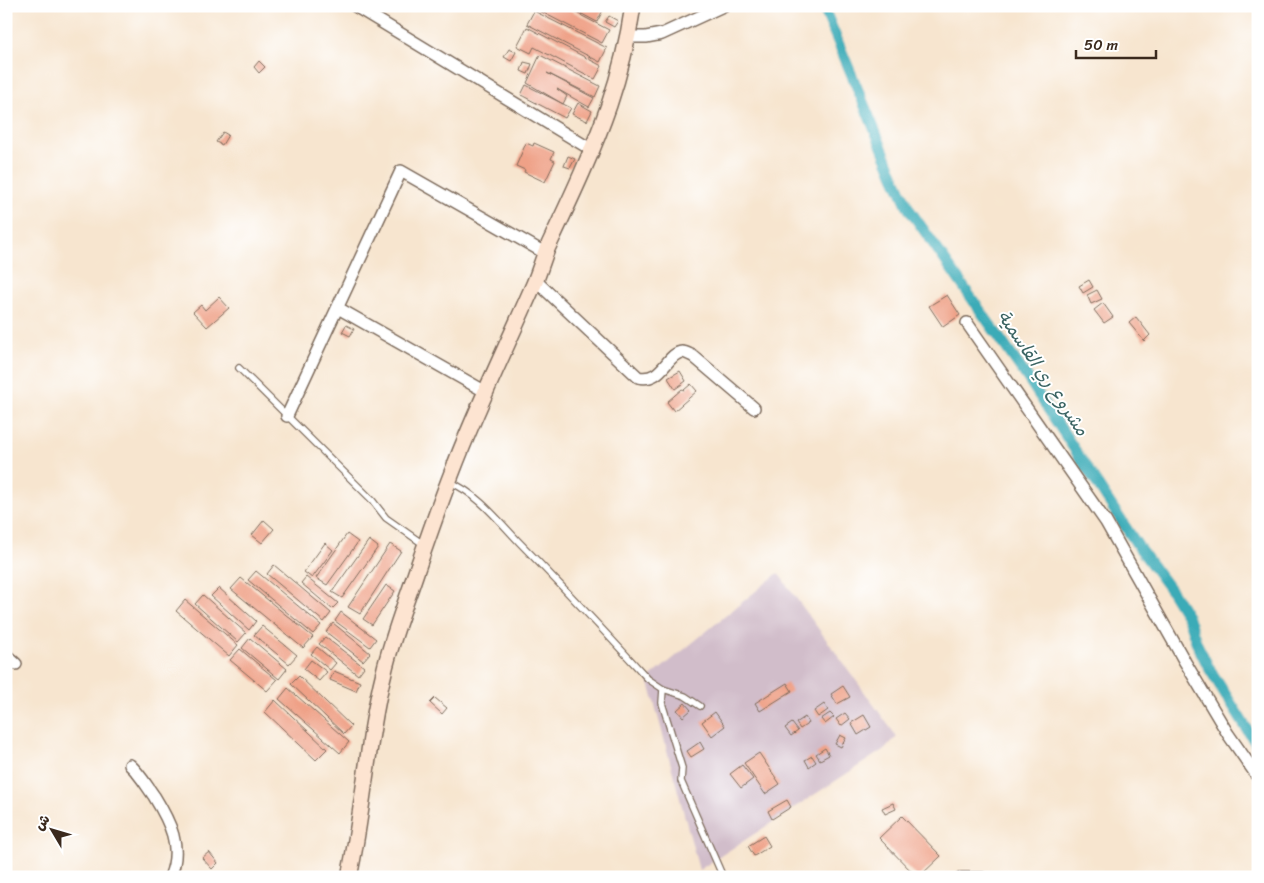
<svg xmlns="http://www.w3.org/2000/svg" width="1264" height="883" font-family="Sriracha,'Playpen Sans Arabic',sans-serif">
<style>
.industrial{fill:#d1bdca}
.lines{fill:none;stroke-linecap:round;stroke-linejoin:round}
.canal{stroke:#3aabb7;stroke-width:11}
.building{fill:#efa187}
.service-casing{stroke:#7d6b5c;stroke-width:8}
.minor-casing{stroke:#7d6b5c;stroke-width:14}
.secondary-casing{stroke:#7d6b5c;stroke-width:18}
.service{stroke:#fff;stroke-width:5.5}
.minor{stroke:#fff;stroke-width:11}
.secondary{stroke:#fde4d1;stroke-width:15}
.labels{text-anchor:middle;stroke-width:4;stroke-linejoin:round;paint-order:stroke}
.water-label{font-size:18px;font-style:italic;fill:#3b6463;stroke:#fff}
</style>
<rect width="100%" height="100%" fill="#fff"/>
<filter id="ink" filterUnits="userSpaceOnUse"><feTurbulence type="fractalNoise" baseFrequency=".02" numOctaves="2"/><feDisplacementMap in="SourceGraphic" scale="10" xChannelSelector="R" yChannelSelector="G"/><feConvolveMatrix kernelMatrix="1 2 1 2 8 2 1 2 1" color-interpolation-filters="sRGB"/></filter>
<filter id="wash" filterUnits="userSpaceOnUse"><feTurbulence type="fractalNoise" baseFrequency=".0096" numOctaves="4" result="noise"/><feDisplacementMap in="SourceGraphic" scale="20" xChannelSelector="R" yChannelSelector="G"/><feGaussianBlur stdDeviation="1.12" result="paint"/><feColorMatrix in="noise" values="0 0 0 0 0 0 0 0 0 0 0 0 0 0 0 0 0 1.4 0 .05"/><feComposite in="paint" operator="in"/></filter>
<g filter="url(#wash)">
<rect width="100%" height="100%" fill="#f7e5cf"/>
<path class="industrial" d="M778 573 897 737 883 750 699 870 648 679Z"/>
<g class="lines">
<path class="canal" d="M823 6 893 174 909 209 1029 380 1138 546 1172 592 1188 618 1197 644 1209 668 1258 747"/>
</g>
<g id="blocks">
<path class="building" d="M530 6H563L609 30 602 43Z
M567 6H600L604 8 597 22Z
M534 11 607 48 600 62 527 24Z
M609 16 618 21 614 27 605 22Z
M527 27 602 66 595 79 534 47 531 53 517 46Z
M509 49 516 52 511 61 504 57Z
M540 55 600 86 595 97 547 73 594 98 589 107 557 89 567 96 563 104 527 83Z
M259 61 265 67 259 73 254 67Z
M524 62 532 64 528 74 521 71Z
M526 85 571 108 565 118 521 95Z
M578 103 592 111 587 121 572 114Z
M223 132 228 135 222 145 216 142Z
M526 143 533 146 534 143 554 152 551 159 555 161 545 182 524 172 525 170 516 166Z
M568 156 575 159 570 168 564 166Z
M1089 280 1093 287 1083 293 1079 286Z
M1097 290 1102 299 1091 304 1087 295Z
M947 295 960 315 943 327 929 306Z
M219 297 229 308 207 327 193 312 201 305 205 310Z
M1103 303 1113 317 1104 323 1094 310Z
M1136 317 1150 335 1144 341 1129 323Z
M346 325 354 329 350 336 342 332Z
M680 371 686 381 675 389 668 378Z
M691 384 697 391 674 411 667 402 682 389 684 390Z
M264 520 274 529 262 543 252 535Z
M347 534 358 542 327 585 316 578Z
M369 540 378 547 342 598 332 592Z
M325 543 333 550 312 578 304 572Z
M390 544 401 551 360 614 348 607Z
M274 565 331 613 324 622 267 574Z
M256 571 321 625 313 634 248 580Z
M306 577 338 603 332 609 301 583Z
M241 578 313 637 303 648 231 589Z
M386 585 395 591 372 625 363 619Z
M219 588 256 621 249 630 211 596Z
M203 595 246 633 238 642 195 604Z
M185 600 238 645 229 656 176 611Z
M341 612 376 639 370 647 335 621Z
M333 623 370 653 363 661 326 632Z
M262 626 297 655 289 664 254 635Z
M325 637 364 667 358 675 319 644Z
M250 638 287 669 279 679 242 648Z
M317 647 336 663 330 670 311 654Z
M240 649 277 680 267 691 230 660Z
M311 660 327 672 319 681 304 669Z
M334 671 360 682 356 691 330 680Z
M299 676 351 726 344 734 291 684Z
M787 683 792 691 760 711 755 703Z
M843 686 850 697 837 704 831 694Z
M288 688 349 742 340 753 279 699Z
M435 698 447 708 442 714 430 703Z
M275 700 327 749 316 760 265 712Z
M685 703 691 710 683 717 677 710Z
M824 704 828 710 818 717 814 711Z
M715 712 725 726 712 736 702 722Z
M830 713 834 717 825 724 821 719Z
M845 713 850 719 841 726 836 719Z
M864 715 871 727 858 735 851 723Z
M805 717 809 723 800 729 796 723Z
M792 723 798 731 791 736 785 728Z
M840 735 846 738 841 747 835 744Z
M700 742 704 749 691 757 687 751Z
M825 748 829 755 820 760 816 754Z
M759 753 780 784 765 794 744 763Z
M812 756 816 762 809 767 805 760Z
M742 765 753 779 741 788 730 774Z
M787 800 791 807 772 819 768 811Z
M893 803 896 809 885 814 882 808Z
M902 816 941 856 919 877H917L879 838Z
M764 836 770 846 754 856 748 846Z
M209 852 218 863 212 869 202 858Z"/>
</g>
</g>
<g filter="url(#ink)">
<use href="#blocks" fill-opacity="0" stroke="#7d6b5c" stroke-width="1"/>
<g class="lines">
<g class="service-casing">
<path id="service" d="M239 368 372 500 386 518 423 544
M450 482C478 494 498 520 519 542 563 587 606 633 648 679L663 689 685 696 700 706
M663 689 662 703 682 768 681 781 723 877
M402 877H419
M958 877 961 875H982"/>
</g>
<g class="minor-casing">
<path id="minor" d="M355 6 592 150
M628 37H646L662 34 723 6
M536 281 638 377C662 383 667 353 682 352 686 352 690 355 693 356L754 408
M338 308 486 392
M967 323 1106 522 1185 662 1228 734 1258 777
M287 416 401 171 545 253
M6 655 16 664
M130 765C140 774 146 785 154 796 170 822 183 847 170 877"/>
</g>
<g class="secondary-casing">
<path id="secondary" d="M349 877C364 809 367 739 384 672 391 642 402 613 412 584 425 546 438 508 453 470 477 407 507 346 534 284 539 273 542 261 547 249 569 202 592 154 609 105 620 73 628 39 633 6"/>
</g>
<use href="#service" class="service"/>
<use href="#minor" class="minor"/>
<use href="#secondary" class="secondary"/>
</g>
</g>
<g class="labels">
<g class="water-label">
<text transform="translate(1043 373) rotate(56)" y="6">مشروع ري القاسمية</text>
</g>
</g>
<rect width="1264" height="883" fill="none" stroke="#fff" stroke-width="25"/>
<g transform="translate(52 830) rotate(308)" stroke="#ffffff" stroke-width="4" paint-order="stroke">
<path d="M0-4L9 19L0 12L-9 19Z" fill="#3b2a1e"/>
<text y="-8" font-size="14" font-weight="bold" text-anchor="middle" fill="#3b2a1e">ش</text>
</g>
<path d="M1076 50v8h80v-8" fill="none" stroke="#3b2a1e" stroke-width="2.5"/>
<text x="1084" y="50" font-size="15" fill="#3b2a1e" stroke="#ffffff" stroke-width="4" paint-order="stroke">50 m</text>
</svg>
